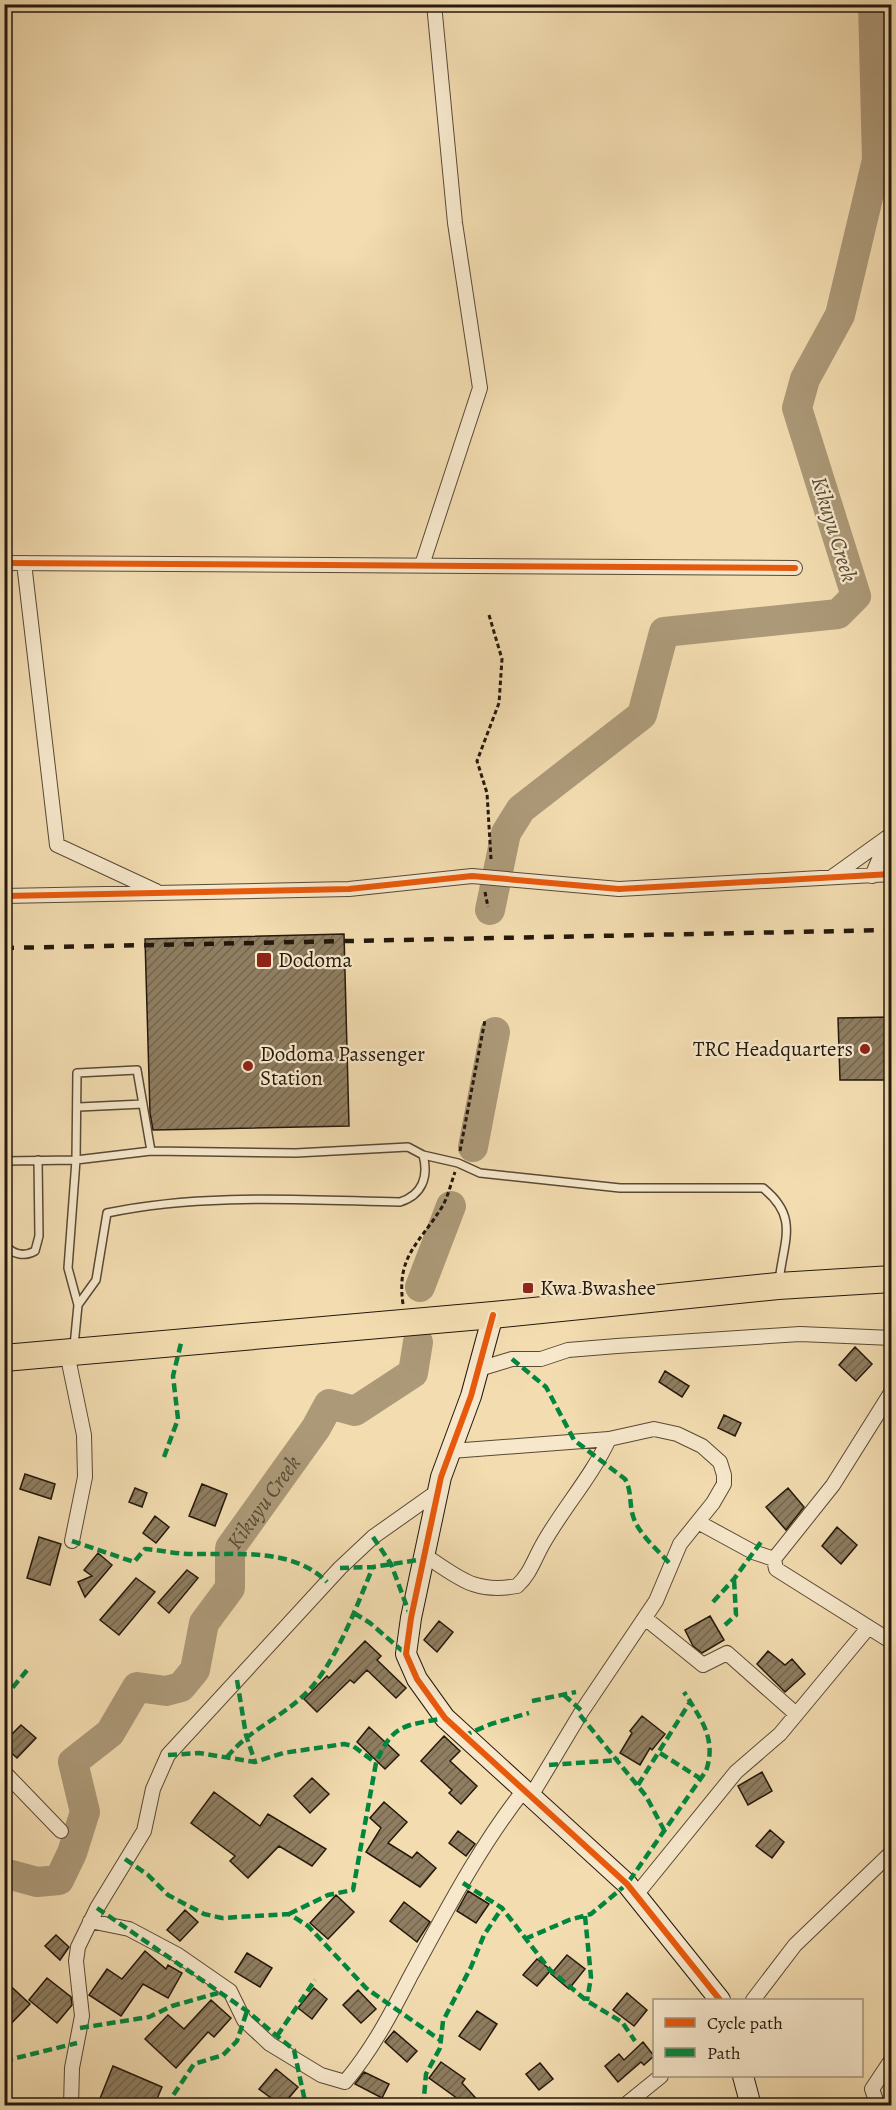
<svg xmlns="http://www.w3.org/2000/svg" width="896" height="2110" font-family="Alegreya,serif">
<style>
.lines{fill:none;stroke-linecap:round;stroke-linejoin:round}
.river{stroke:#ac9978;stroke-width:30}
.building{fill:url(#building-hatch);stroke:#24180c;stroke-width:1.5}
.lane-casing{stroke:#584935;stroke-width:10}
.street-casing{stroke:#584935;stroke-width:16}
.secondary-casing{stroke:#24180c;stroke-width:22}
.highway-casing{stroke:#24180c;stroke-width:28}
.path{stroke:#24180c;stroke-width:3;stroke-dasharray:4.5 3;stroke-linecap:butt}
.lane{stroke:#f7e8cc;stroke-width:7}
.street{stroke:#f7e8cc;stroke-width:14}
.secondary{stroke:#f7e8cc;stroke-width:20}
.highway{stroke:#f2dcb0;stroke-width:26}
.rail{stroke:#24180c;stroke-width:4.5;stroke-dasharray:10 10;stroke-linecap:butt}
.quiet{stroke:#00873e;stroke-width:4.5;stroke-dasharray:9 4.5;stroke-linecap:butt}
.cycleway-casing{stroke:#f7e8cc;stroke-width:10}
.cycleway{stroke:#e8590c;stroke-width:6}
.poi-dot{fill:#8f2418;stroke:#f7e8cc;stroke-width:2}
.labels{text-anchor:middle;stroke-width:4.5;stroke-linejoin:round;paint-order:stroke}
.poi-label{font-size:21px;fill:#24180c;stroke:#f7e8cc;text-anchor:start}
.water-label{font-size:22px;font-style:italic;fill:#5a4c37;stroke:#f7e8cc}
</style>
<defs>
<pattern id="building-hatch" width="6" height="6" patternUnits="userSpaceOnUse" patternTransform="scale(1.5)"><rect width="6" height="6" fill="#8f7e61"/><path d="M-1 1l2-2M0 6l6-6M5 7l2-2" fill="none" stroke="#75664e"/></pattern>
</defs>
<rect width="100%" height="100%" fill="#f2dcb0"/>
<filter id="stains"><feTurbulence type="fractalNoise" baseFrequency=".00333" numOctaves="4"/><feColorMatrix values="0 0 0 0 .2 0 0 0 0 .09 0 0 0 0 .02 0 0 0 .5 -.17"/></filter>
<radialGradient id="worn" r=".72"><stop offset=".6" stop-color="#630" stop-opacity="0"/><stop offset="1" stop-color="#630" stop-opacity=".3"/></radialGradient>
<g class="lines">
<g class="river">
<path d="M490 910 506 833 521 809 642 715 664 632 838 614 856 596 797 408 805 379 840 315 877 160 873 4"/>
<path d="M473 1147 495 1032"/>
<path d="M420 1287 451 1206"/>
<path id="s1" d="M4 1873 37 1882 59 1880 72 1853 85 1812 73 1762 110 1733 137 1687 166 1691 181 1687 195 1670 204 1623 230 1588V1548L316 1428 329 1404 355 1411 413 1373 418 1342"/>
</g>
</g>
<path class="building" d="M344 934 349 1126 153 1130 150 1113 145 939Z
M891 1017V1080H840L838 1018Z
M855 1347 872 1364 856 1381 839 1365Z
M665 1371 689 1386 682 1397 659 1382Z
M724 1415 741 1423 735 1436 718 1428Z
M25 1474 55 1484 51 1499 20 1489Z
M202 1484 227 1494 215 1526 189 1516Z
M135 1488 147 1493 142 1507 129 1502Z
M788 1488 804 1507 786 1530 766 1507Z
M155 1516 169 1527 156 1543 143 1533Z
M837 1527 857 1545 841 1564 822 1546Z
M39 1537 61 1544 50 1585 27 1578Z
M98 1553 112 1565 85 1597 78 1582 92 1576 84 1570Z
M187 1570 198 1578 169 1613 158 1603Z
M136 1578 155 1592 119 1635 100 1620Z
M710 1616 724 1640 702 1653 693 1646 685 1630Z
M439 1621 453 1632 437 1652 424 1640Z
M365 1641 381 1656 377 1660 406 1688 396 1698 367 1670 354 1683 350 1680 317 1712 304 1699 327 1676 329 1678Z
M768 1651 785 1665 792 1659 805 1674 785 1692 757 1664Z
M642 1716 665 1734 652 1750 650 1748 640 1765 620 1753 632 1733 630 1731Z
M21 1725 36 1738 17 1758 4 1746V1742Z
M369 1727 399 1755 385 1769 357 1742Z
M444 1736 460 1751 450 1761 477 1786 461 1804 449 1793 452 1790 421 1761Z
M762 1772 772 1791 748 1805 738 1786Z
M312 1778 329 1794 310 1813 294 1796Z
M214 1792 260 1826 268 1814 326 1849 312 1866 279 1846 248 1878 230 1861 235 1856 191 1823Z
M384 1802 407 1822 388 1843 412 1858 417 1852 436 1868 420 1887 366 1852 381 1828 370 1818Z
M770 1830 784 1842 772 1858 756 1846Z
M458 1831 475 1844 466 1856 449 1843Z
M468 1891 489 1904 476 1923 457 1911Z
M336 1895 354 1912 328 1939 310 1923Z
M404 1902 430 1922 417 1942 390 1921Z
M185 1910 198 1922 180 1941 167 1930Z
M56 1935 69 1947 60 1960 45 1946Z
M145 1951 166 1969 168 1965 182 1973 168 1998 143 1984 121 2016 89 1995 107 1969 122 1979Z
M247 1953 272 1968 260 1987 235 1972Z
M567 1955 585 1969 569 1989 551 1974Z
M537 1959 551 1970 537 1986 523 1975Z
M47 1978 71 1997 72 2005 57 2023 29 2000Z
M4 1980 30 2004 4 2031Z
M314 1988 327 1999 312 2019 298 2008Z
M358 1990 376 2009 361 2023 343 2005Z
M627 1993 647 2010 634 2026 613 2010Z
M211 2000 231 2018 214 2037 208 2032 176 2068 145 2039 168 2015 184 2029Z
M477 2011 497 2024 480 2050 459 2036Z
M394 2031 417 2051 407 2062 385 2042Z
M643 2042 654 2056 644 2065 641 2062 618 2082 605 2066 619 2054 624 2060Z
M441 2062 465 2079 462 2083 483 2106H450L458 2099 429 2078Z
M540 2063 553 2079 539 2090 526 2074Z
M113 2066 162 2087 154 2106H97Z
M276 2069 298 2087 282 2106 259 2089Z
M364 2072 389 2084 382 2098 355 2084Z"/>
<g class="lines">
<g class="lane-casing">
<path id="lane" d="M79 1107 143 1104
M423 1155 458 1163 480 1173 620 1188H763C799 1217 784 1239 779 1281
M4 1179 5 1161 76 1160 77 1073 137 1070 151 1151
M4 1244C13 1255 24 1257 35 1251L39 1236 38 1160
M74 1346 78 1305 68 1268 76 1160 151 1151 296 1153 408 1147 423 1155C429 1177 422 1195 400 1202 303 1200 202 1193 107 1213L96 1280 78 1305"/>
</g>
<g class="street-casing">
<path id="street" d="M4 563 795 568
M24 563 57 845 156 891
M422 565 480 388 455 223 434 4
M872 876 889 836
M832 877 892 834
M4 896 349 889 472 876 619 889 892 874
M67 1353 84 1435 85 1477 72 1541
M479 1369 512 1359H541L568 1350 617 1346 800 1334 892 1338
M892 1391 833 1485 774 1559 776 1569 892 1642
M451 1451 609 1439 654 1429 677 1434 702 1446 720 1462 724 1475V1484L713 1503 680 1544 656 1601 582 1711 531 1796
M698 1522 753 1552 774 1559
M424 1555C459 1577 473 1594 517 1586 531 1573 534 1559 544 1542 564 1507 592 1476 609 1439
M645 1618 703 1665 727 1653 796 1714
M4 1772 61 1831
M636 1895 736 1772 780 1734 868 1628
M90 1921 129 1929 178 1955 230 1991 244 2020 270 2044 321 2075 345 2082C372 2050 391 2014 410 1977 445 1913 479 1847 524 1790
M753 2000 795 1945 892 1852
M71 2106 72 2068 82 2016 76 1961 78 1947 97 1908 144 1831 153 1789 168 1755 340 1568 373 1537 438 1491
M624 2106 661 2076
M878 2106 872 2089 892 2059"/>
</g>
<g class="secondary-casing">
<path id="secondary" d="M493 1315 471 1396 441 1477 411 1618 406 1654 417 1679 445 1718 627 1884 720 2000
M743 2076 751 2106"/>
</g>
<g class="highway-casing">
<path id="highway" d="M4 1358 493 1315 778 1286 892 1279"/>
</g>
<path class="path" d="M489 615 502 659 499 703 477 761 487 793 491 859
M485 892 488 907
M460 1151 485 1020
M403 1304C396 1256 419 1244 442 1207 448 1197 451 1183 455 1172"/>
<use href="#lane" class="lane"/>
<use href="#street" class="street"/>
<use href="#secondary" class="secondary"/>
<use href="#highway" class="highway"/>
<path class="rail" d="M4 948 892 930"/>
<path class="quiet" d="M512 1359 546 1387 574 1440 625 1479C632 1491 629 1503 633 1516 638 1534 659 1551 671 1565
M164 1457 178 1419 173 1376 181 1343
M373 1537 391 1564 410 1615
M72 1541 134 1562 145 1549C160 1550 176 1554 191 1554 237 1555 292 1547 327 1582
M340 1568 373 1567 424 1559
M713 1602 734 1579 761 1542
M354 1613 370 1623 406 1654
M725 1625 736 1615 734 1579
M237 1680 246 1735 255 1762
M564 1695 582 1711
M4 1698 28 1669
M532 1701 576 1692
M580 1715 646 1796 664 1830
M463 1736 491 1724 529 1713
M660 1753 701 1779
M168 1755 199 1753 255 1762 283 1753 344 1744 353 1746 376 1763
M227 1757C249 1730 277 1720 302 1697 335 1667 356 1607 373 1567
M549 1765 619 1760
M638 1785 690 1702
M125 1859 148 1875 168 1895 204 1914 222 1918 289 1914 308 1926 366 1988 440 2040
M463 1883 502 1908 550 1970 587 2001 622 2022 635 2041
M97 1908 247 2011 294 2050 306 2106
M289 1914 328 1895 353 1890 376 1763C393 1722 406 1726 445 1718
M585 1916 591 1977 587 2001
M525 1939 569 1920 591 1914 627 1884 706 1771C717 1739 701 1719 684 1692
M80 2028 149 2017 172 2006 218 1993
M277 2036 315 1980
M4 2061 77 2043
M166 2106 194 2064 223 2055 237 2041 247 2011
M419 2106 424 2097 426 2074 440 2048 443 2021 471 1967 484 1935 502 1908"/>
<g class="cycleway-casing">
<path id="cycleway" d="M4 563 795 568
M4 896 349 889 472 876 619 889 892 874
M493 1315 471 1396 441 1477 411 1618 406 1654 417 1679 445 1718 627 1884 720 2000"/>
</g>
<use href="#cycleway" class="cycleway"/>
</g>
<g class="poi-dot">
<rect x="256" y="952" width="16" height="16" rx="3"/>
<circle cx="865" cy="1049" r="6"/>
<circle cx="248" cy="1066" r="6"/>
<rect x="522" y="1282" width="12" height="12" rx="3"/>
</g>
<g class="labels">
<g class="poi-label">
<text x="278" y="967">Dodoma</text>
<text x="853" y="1056" text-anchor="end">TRC Headquarters</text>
<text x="260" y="1061">Dodoma Passenger<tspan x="260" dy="24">Station</tspan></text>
<text x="540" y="1295">Kwa Bwashee</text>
</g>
<g class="water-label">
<text transform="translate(835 529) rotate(73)" y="8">Kikuyu Creek</text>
<text dy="8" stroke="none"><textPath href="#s1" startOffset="536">Kikuyu Creek</textPath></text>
</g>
</g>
<rect width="896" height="2110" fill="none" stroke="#f2dcb0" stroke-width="24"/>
<rect x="6" y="6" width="884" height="2098" fill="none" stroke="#24180c" stroke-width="3"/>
<rect x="12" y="12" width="872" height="2086" fill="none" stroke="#24180c" stroke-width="1.5"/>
<rect x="653" y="1999" width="210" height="78" fill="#f7e8cc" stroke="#a3957f" stroke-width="1.5"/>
<rect x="665" y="2018" width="30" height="9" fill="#e8590c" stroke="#a3957f" stroke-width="1.5"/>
<text x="707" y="2029" font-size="18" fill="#24180c">Cycle path</text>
<rect x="665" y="2048" width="30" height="9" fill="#00873e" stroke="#a3957f" stroke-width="1.5"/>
<text x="707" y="2059" font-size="18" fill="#24180c">Path</text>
<rect width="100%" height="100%" filter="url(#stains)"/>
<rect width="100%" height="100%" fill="url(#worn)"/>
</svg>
